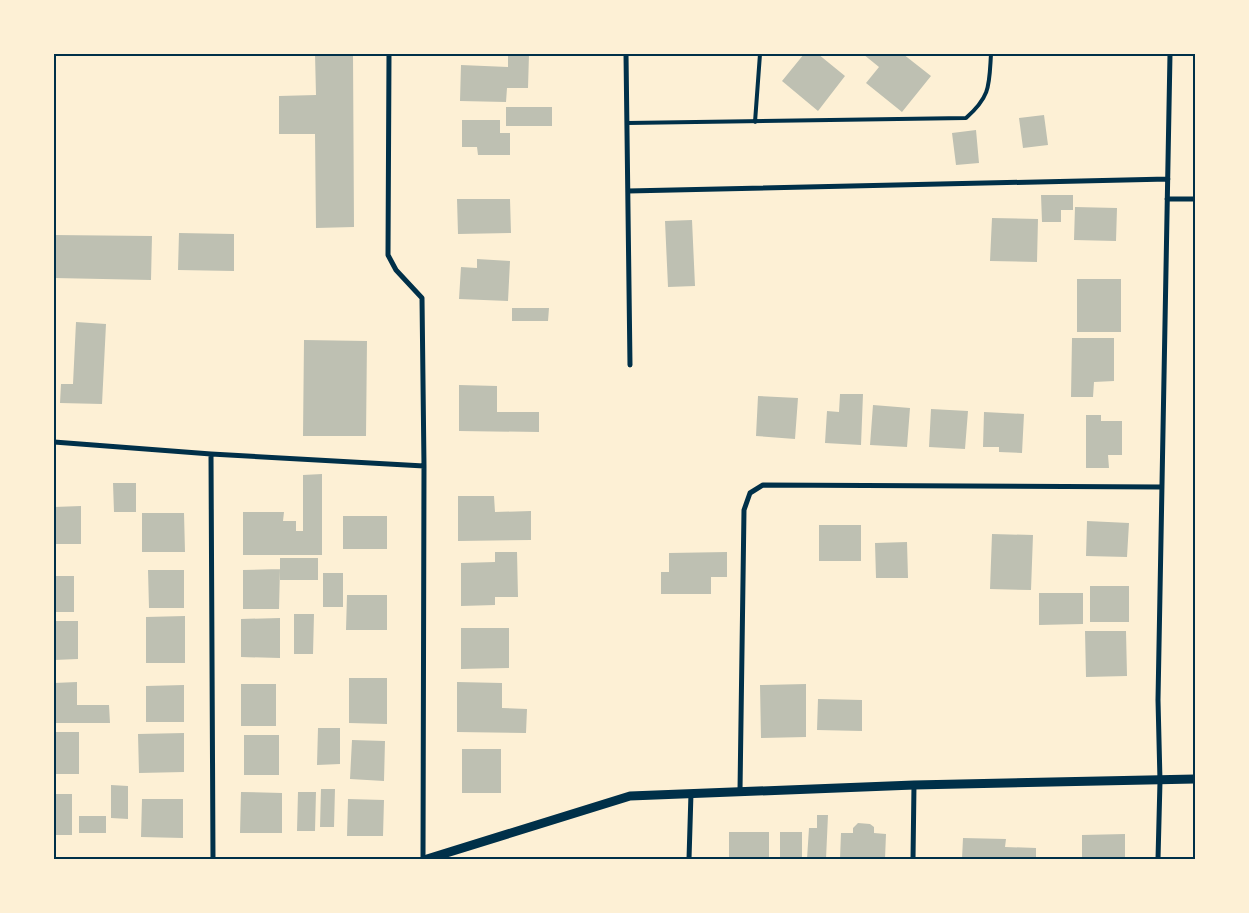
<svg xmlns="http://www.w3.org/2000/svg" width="1249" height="913" font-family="Figtree,sans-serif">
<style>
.building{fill:#bec0b2}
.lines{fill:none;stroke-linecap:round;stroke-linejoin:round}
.service{stroke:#003049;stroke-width:4}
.minor{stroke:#003049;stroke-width:5}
.tertiary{stroke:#003049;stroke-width:9}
.neatline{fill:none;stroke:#003049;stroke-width:2}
</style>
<rect width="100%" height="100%" fill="#fdf0d5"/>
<path class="building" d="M315 54H353L354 227 316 228 315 134H279V96L316 95Z
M508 54H529L528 88H507L506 102 460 101 461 65 508 67Z
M804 54H818L845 76 818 111 782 81Z
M863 54H903L931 76 902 112 866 83 879 67Z
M506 107H552V126H506Z
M1044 115 1048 145 1023 148 1019 118Z
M462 120H500V133H510V155H478L477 147H462Z
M976 130 979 163 956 165 952 133Z
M1041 195H1073V210H1061V222H1042Z
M457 199H510L511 233 458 234Z
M1075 207 1117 208 1116 241 1074 240Z
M992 218 1038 219 1037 262 990 261Z
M692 220 695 286 668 287 665 221Z
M179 233 234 234V271L178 270Z
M54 235 152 236 151 280 54 278Z
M477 259 510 261 508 301 459 299 461 267 477 268Z
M1077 279H1121V332H1077Z
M512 308H549L548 321H512Z
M76 322 106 324 102 404 60 403 61 384H73Z
M1072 338H1114V381L1094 382 1093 397H1071Z
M304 340 367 341 366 436H303Z
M459 385 497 386V412H539V432L459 431Z
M840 394H863L861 445 825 443 827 411 839 412Z
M758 396 798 398 795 439 756 436Z
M873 405 910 408 907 447 870 445Z
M931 409 968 411 965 449 929 447Z
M984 412 1024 414 1022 453 999 452V447H983Z
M1086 415H1101V421H1122V455H1108L1109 468H1086Z
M322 474V555H243V512H284L283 521H296V531H303V475Z
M113 483H136V512H114Z
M458 496H494L495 512 531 511V540L458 541Z
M81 506V544H54V507Z
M142 513H184L185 552H142Z
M343 516H387V549H343Z
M1087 521 1129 523 1127 557 1086 556Z
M819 525H861V561H819Z
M992 534 1033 535 1031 590 990 589Z
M907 542 908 578H876L875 543Z
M495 552H517L518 597H495V605L461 606V563L495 562Z
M727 552V577H711V594H661V572H669V553Z
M280 558H318V580H280Z
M280 569 279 609H243V570Z
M148 570H184V608H149Z
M323 573H343V607H323Z
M54 576H74V612H54Z
M1090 586H1129V622H1090Z
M1039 593H1083V624L1039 625Z
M347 595H387V630H346Z
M294 614H314L313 654H294Z
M185 616V663H146V617Z
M280 618V658L241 657V619Z
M54 621H78V659L54 660Z
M461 628H509V668L461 669Z
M1085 631H1126L1127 676 1086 677Z
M349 678H387V724L349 723Z
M77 682V705H109L110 723H54V683Z
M457 682 502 683V708L527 709 526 733 457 732Z
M241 684H276V726H241Z
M806 684V737L761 738 760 685Z
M184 685V722H146V686Z
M818 699 862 700V731L817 730Z
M318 728H340V764L317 765Z
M54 732H79V774H54Z
M184 733V772L139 773 138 734Z
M244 735H279V775H244Z
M352 740 385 741 384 781 350 779Z
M462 749H501V793H462Z
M111 785 128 786V819L111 818Z
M321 789H335L334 827H320Z
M241 792 282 793V833H240Z
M298 792H316L315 831H297Z
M54 794H72V835H54Z
M142 799H183V838L141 837Z
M348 799 384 800 383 836H347Z
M817 815H828L826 859H807L809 828H817Z
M79 816H106V833H79Z
M858 823 870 824 874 827V833L886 834 885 859H840L841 833H853V828Z
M729 832H769V859H729Z
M780 832H802V859H780Z
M1125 834V859H1082V835Z
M963 838 1006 839 1005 847 1036 848V859H962Z"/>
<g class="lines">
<path class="service" d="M755 122 760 54
M627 123 966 118C991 96 989 85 991 54"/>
<path class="minor" d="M389 54 388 255 396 270 422 298 424 466 423 859
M626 54 630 365
M628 191 1168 179
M1167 199H1195
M54 442 211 454 424 466
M211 454 213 859
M740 791 744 510 750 493 763 485 1161 487
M689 859 691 793
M913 859 914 785
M1158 859 1160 781 1158 700 1170 54"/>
<path class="tertiary" d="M427 859 630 796 914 785 1195 779"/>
</g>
<rect width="1249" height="913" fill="none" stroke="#fdf0d5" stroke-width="110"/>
<rect x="55" y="55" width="1139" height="803" class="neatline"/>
</svg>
